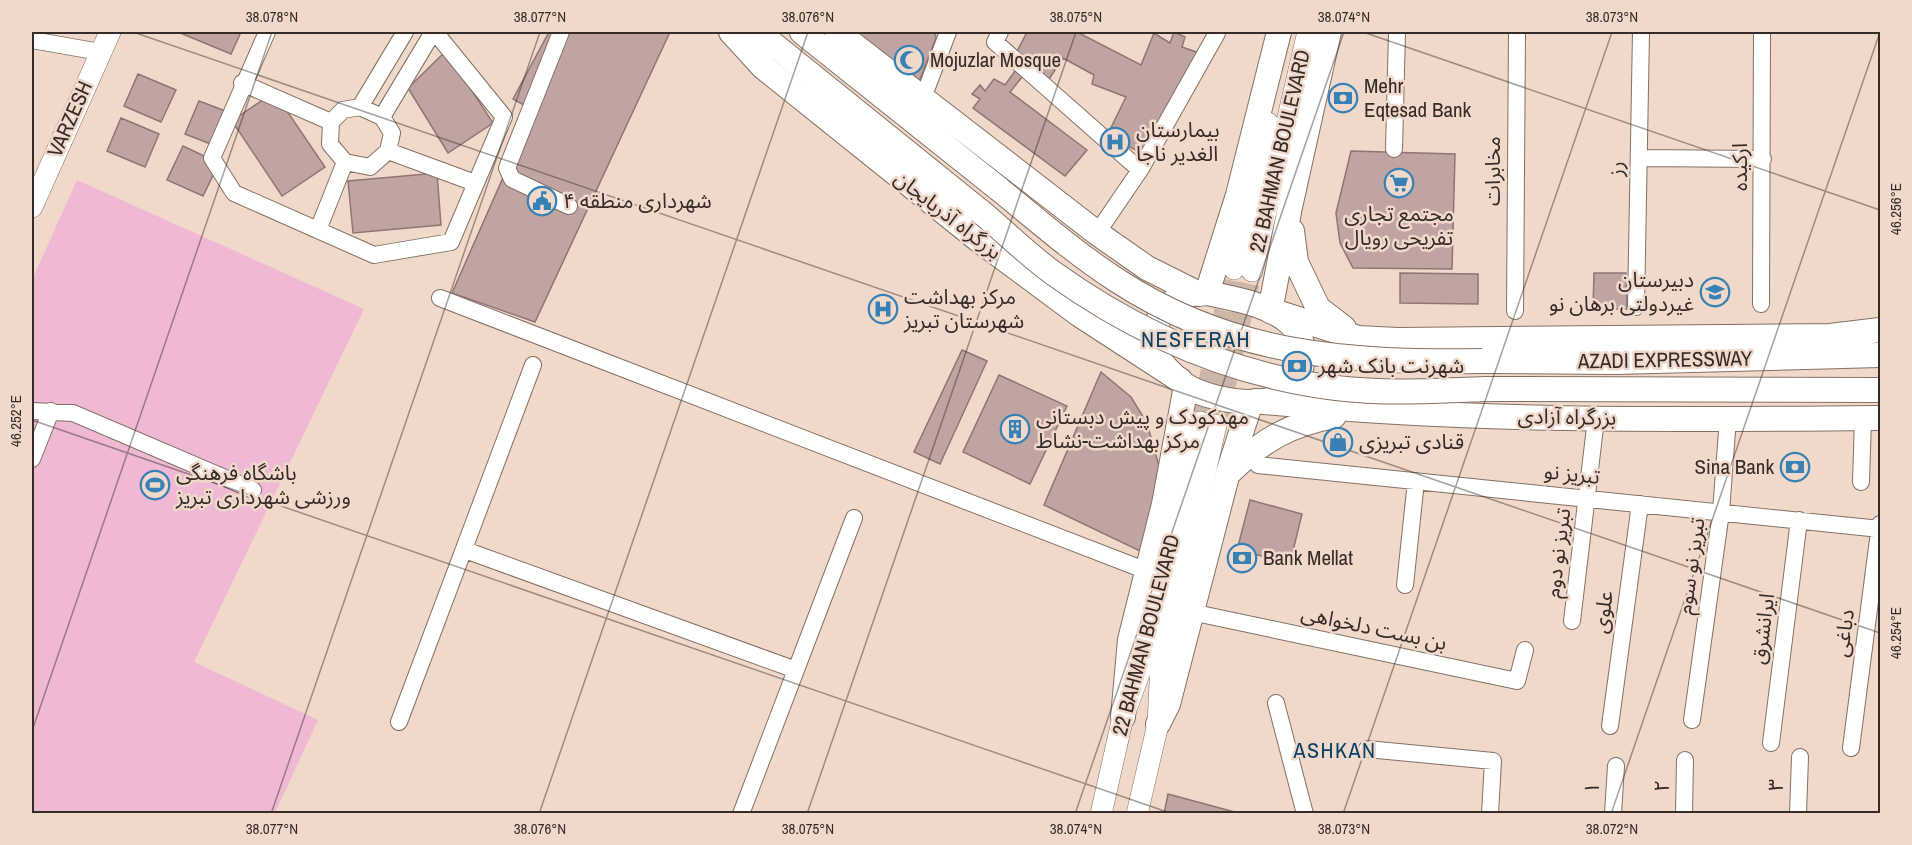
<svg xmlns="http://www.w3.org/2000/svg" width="1912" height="845" font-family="'Archivo Narrow','Noto Sans Arabic',sans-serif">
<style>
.green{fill:#efb8d5}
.building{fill:#c0a4a2;stroke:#8f7573;stroke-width:1.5}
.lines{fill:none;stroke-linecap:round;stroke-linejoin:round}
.major-tunnel{stroke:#cbb6a9;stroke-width:21;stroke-dasharray:21 10;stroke-linecap:butt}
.minor-casing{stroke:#857062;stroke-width:18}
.major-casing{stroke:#857062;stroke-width:22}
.highway-casing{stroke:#857062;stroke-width:26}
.minor{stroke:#fff;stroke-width:16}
.major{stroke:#fff;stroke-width:21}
.highway{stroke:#fff;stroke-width:24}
.highway-bridge-casing{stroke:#857062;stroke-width:26;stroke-linecap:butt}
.highway-bridge{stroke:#fff;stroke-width:24}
.ticks{fill:none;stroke:#352c27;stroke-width:1.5;stroke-opacity:0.45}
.labels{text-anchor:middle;stroke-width:5;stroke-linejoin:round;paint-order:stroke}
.poi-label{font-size:21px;fill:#352c27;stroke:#f0d9ca;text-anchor:start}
.street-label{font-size:21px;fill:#352c27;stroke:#f0d9ca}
.neighbourhood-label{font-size:22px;letter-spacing:1.5px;fill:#0a4264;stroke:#f0d9ca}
.neatline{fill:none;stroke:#352c27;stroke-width:2}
.ticks-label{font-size:15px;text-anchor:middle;fill:#352c27}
</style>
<rect width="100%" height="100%" fill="#f0d9ca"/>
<path class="green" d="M77 180 364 309 194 662 318 720 275 813H32V280Z"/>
<path class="building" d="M178 32H241L231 54Z
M549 32H670L535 322 452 293 533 110 513 99Z
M854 32H935L936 38 919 82Z
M1027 32H1077L1141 65 1154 33 1170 43 1174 32 1185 37 1182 47 1199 53 1142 153 1107 136 1126 97 1092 84 1094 75 1063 58 1049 79 1026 72 1010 92 1087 150 1065 176 973 108 980 99 972 94 980 85 985 91 994 79 1005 85 1018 67 1011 63Z
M446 51 493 123 448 153 408 88Z
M138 74 176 90 161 122 124 106Z
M274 92 325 167 282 196 232 121Z
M199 101 236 115 221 148 185 134Z
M121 118 159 134 145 167 107 151Z
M183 146 219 163 203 196 167 180Z
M1351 151 1455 154 1452 269 1353 268 1340 243 1336 213Z
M437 173 441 225 353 233 348 181Z
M1400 273 1478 274V304L1400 303Z
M1594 273H1626L1627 309H1593Z
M962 350 987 361 940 464 914 452Z
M1101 372 1131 397 1147 423 1159 466 1156 503 1142 552 1044 505Z
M999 375 1067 406 1030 484 963 452Z
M1250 500 1302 514 1290 563 1237 550Z
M1168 794 1242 814H1164Z"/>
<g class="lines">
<path class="major-tunnel" d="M1200 422 1234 269
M1216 425 1252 271"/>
<g class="minor-casing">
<path id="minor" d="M267 32 212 158 234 193 374 255 451 242 504 117 435 32
M561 32 507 168 512 179 569 206
M1000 32 995 42 1140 170
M32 40 100 52
M242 83 331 122
M923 98 948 32
M360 107 382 117 392 133 388 151 370 167 345 162 330 144 331 122 343 110Z
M360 107 405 32
M382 117 433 32
M1394 149 1397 32
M388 151 475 183
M1639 158 1763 159
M318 230 345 162
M1097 233 1140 170 1217 33 1215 32
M440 298 1147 571
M1761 304 1762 32
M1636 307 1641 32
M1515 311 1517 32
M32 411 73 413 253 490
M32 459 51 411
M1258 465 1880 529
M1861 482 1863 418
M465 550 796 670
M1405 585 1416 481
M1191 612 1517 681 1525 650
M1572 621 1596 419
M1276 703 1305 814
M1692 720 1721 512 1728 418
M399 722 533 365
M1610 726 1640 504
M1771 743 1799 520
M1851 748 1880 524
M1367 749 1493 761 1490 814
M741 814 854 518
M1613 814 1616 766
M1684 814 1685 760
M1798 814 1800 757"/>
</g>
<g class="major-casing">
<path id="major" d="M32 207 110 32
M1234 269 1268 123
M1252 271 1308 32
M1101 814 1123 717 1145 658 1200 422
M1137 814 1158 724 1161 663 1216 425"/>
</g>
<g class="highway-casing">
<path id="highway" d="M731 32 763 67 980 241 1080 315 1180 380
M758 32 980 211
M802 32 999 189
M837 32 1097 233 1147 268 1199 294
M1292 231 1296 262 1318 308 1344 328
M1207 293C1235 299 1269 304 1291 324 1312 343 1304 386 1278 398 1271 400 1258 402 1251 402 1232 402 1201 396 1185 385 1174 377 1157 361 1154 347 1150 327 1165 302 1184 296 1191 293 1200 294 1207 293Z
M1207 293 1238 195 1279 32
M1270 311 1290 207 1329 32
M1273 311 1358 338 1397 340 1830 336 1880 330
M1482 361 1616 362 1880 355
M1486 389 1880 390
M1255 401C1462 422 1672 420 1880 418
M1230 472C1263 440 1288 425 1334 416
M1123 717 1130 640 1164 504 1186 386
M1158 724 1168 704 1227 476 1251 402"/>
</g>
<use href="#minor" class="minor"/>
<use href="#major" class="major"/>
<use href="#highway" class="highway"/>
<g class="highway-bridge-casing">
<path id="highway-bridge" d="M999 189C1038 221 1076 254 1118 281 1233 356 1350 363 1482 361
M980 211C1004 231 1027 254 1053 273 1138 334 1231 375 1336 388 1385 394 1436 391 1486 389"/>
</g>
<use href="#highway-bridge" class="highway-bridge"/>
</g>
<path class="ticks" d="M133 32 1880 633M1363 32 1880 210M32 420 1173 814M32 731 272 32M271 814 540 32M539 814 808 32M807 814 1076 32M1075 814 1344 32M1343 814 1612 32M1611 814 1880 32M1879 814 1880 809"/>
<defs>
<g id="mosque-ring" transform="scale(1.5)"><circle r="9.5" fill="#f0d9ca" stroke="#3781b4" stroke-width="1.5"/><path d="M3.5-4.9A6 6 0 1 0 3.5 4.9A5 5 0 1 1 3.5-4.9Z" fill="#3781b4"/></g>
<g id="bank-ring" transform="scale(1.5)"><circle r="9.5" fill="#f0d9ca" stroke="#3781b4" stroke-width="1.5"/><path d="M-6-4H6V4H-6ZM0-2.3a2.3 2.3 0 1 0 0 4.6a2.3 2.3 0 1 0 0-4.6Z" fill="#3781b4"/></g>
<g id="hospital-ring" transform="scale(1.5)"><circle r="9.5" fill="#f0d9ca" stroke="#3781b4" stroke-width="1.5"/><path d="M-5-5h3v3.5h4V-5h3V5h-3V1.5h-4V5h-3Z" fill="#3781b4"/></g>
<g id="supermarket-ring" transform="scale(1.5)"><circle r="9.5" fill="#f0d9ca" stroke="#3781b4" stroke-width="1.5"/><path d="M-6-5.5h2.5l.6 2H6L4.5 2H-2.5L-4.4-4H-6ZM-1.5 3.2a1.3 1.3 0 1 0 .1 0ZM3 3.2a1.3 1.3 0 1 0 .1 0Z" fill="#3781b4"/></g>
<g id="civic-ring" transform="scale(1.5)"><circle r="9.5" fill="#f0d9ca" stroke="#3781b4" stroke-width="1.5"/><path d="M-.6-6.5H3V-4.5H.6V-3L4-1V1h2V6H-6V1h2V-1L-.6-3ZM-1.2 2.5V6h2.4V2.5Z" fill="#3781b4"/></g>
<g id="school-ring" transform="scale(1.5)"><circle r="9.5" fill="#f0d9ca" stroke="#3781b4" stroke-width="1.5"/><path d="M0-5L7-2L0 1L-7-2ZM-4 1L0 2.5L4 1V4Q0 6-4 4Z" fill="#3781b4"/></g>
<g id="building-ring" transform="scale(1.5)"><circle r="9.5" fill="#f0d9ca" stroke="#3781b4" stroke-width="1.5"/><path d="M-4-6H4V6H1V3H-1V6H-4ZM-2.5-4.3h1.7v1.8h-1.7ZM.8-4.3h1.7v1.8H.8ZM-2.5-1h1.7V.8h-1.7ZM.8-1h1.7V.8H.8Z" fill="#3781b4"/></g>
<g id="shop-ring" transform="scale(1.5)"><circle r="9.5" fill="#f0d9ca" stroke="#3781b4" stroke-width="1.5"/><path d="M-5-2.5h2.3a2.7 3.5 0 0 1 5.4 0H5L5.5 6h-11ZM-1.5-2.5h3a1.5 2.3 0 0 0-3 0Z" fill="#3781b4"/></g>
<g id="stadium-ring" transform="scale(1.5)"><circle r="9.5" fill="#f0d9ca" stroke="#3781b4" stroke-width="1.5"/><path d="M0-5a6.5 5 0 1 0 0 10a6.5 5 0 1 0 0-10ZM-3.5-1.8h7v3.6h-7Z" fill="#3781b4"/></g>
</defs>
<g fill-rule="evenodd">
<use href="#mosque-ring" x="909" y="60"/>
<use href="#bank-ring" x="1343" y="98"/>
<use href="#hospital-ring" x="1115" y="142"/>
<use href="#supermarket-ring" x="1399" y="183"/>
<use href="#civic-ring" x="542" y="201"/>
<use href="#school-ring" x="1715" y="292"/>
<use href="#hospital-ring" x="883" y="309"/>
<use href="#bank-ring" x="1297" y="366"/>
<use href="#building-ring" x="1015" y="429"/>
<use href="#shop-ring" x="1338" y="442"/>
<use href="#bank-ring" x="1795" y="467"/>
<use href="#stadium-ring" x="155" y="485"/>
<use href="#bank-ring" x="1242" y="558"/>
</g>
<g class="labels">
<g class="poi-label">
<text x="930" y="67">Mojuzlar Mosque</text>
<text x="1364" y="93">Mehr<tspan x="1364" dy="24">Eqtesad Bank</tspan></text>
<text x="1136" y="137">بیمارستان<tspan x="1136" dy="24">الغدیر ناجا</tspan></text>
<text x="563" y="208">شهرداری منطقه ۴</text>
<text x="1399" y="221" text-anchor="middle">مجتمع تجاری<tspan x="1399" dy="24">تفریحی رویال</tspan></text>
<text x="1694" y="287" text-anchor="end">دبیرستان<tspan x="1694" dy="24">غیردولتی برهان نو</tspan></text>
<text x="904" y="304">مرکز بهداشت<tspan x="904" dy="24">شهرستان تبریز</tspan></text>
<text x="1318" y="373">شهرنت بانک شهر</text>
<text x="1036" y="424">مهدکودک و پیش دبستانی<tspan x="1036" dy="24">مرکز بهداشت-نشاط</tspan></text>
<text x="1359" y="449">قنادی تبریزی</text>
<text x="1774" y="474" text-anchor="end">Sina Bank</text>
<text x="176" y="480">باشگاه فرهنگی<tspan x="176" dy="24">ورزشی شهرداری تبریز</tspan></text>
<text x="1263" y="565">Bank Mellat</text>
</g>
<g class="street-label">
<text transform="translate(70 119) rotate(-66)" y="7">VARZESH</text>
<text transform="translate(1280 151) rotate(-77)" y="7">22 BAHMAN BOULEVARD</text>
<text transform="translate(1740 167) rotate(-90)" y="7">ارکیده</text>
<text transform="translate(1616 169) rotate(-89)" y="7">رز</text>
<text transform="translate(1493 171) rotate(-90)" y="7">مخابرات</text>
<text transform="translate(948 215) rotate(38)" y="7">بزرگراه آذربایجان</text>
<text transform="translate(1665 360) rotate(-1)" y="7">AZADI EXPRESSWAY</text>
<text transform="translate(1567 417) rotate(1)" y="7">بزرگراه آزادی</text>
<text transform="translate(1572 474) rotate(6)" y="7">تبریز نو</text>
<text transform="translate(1558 553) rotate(-83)" y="7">تبریز نو دوم</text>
<text transform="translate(1691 566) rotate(-82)" y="7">تبریز نو سوم</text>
<text transform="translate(1603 612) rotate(-82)" y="7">علوی</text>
<text transform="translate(1374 628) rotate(12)" y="7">بن بست دلخواهی</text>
<text transform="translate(1763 629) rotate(-83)" y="7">ایرانشرق</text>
<text transform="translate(1844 633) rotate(-82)" y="7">دباغی</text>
<text transform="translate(1146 635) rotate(-75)" y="7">22 BAHMAN BOULEVARD</text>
<text transform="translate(1776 785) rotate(-88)" y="7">۳</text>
<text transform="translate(1662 786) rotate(-88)" y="7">۲</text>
<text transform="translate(1592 788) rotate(-86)" y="7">۱</text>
</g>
<g class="neighbourhood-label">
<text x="1196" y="347">NESFERAH</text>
<text x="1335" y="758">ASHKAN</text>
</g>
</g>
<rect width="1912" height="845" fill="none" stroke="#f0d9ca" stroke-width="66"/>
<rect x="33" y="33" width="1846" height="779" class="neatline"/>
<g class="ticks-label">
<text x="272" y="22">38.078°N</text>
<text x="540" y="22">38.077°N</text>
<text x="808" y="22">38.076°N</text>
<text x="1076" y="22">38.075°N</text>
<text x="1344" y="22">38.074°N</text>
<text x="1612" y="22">38.073°N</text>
<text transform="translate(1896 209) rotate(-90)" y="5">46.256°E</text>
<text transform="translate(16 421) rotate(-90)" y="5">46.252°E</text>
<text transform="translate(1896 633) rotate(-90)" y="5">46.254°E</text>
<text x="272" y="834">38.077°N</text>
<text x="540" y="834">38.076°N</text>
<text x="808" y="834">38.075°N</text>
<text x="1076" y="834">38.074°N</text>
<text x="1344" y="834">38.073°N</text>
<text x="1612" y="834">38.072°N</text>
</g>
</svg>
